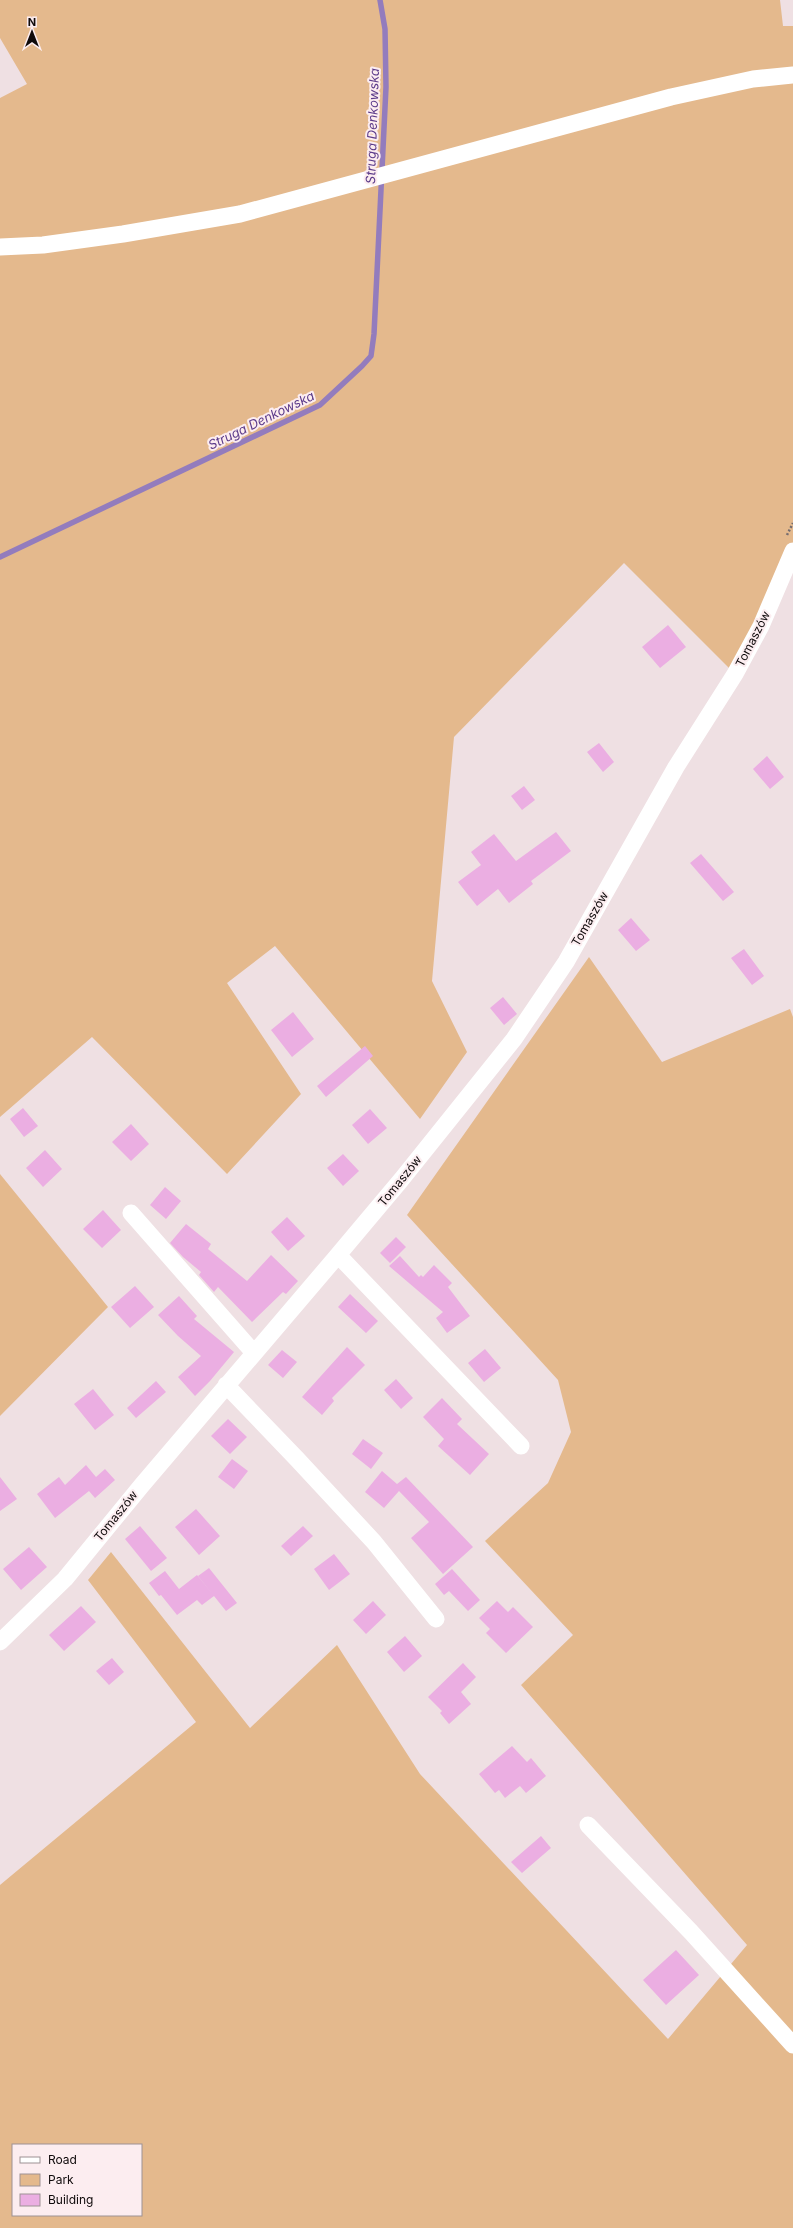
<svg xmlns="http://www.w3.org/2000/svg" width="793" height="2228" font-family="Inter,sans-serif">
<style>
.green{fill:#e4b98d;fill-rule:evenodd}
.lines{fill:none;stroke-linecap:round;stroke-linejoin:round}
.stream{stroke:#937cbd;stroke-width:5.5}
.building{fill:#ebaee2}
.path{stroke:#766d6f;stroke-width:2.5;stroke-dasharray:2 2;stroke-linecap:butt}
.minor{stroke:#fff;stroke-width:17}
.labels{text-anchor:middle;stroke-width:4;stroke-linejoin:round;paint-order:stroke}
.street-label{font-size:12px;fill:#0f0a0b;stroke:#fcedf0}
.water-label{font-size:13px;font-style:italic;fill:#5c3b8a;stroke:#fcedf0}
</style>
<rect width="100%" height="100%" fill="#efe0e3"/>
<path class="green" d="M0 0H780L783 26H793V548L735 674 624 563 454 737 432 981 467 1052 420 1119 275 946 227 983 301 1094 227 1174 92 1037 0 1117V98L27 84 0 38Z
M589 957 662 1062 790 1009 793 1017V2228H0V1885L196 1722 88 1580 111 1552 250 1728 337 1645 420 1774 668 2039 747 1945 521 1685 573 1635 485 1541 548 1483 571 1432 558 1380 407 1215ZM13 2145H141V2215H13Z
M0 1174 108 1307 0 1416Z"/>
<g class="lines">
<path class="stream" d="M0 557 320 405 362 366 371 356 374 334 386 87 385 29 380 0"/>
</g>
<path class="building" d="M668 625 686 647 660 668 642 647Z
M599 743 614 762 603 772 587 752Z
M767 756 784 777 770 789 753 769Z
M524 786 535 800 522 810 511 796Z
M556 832 571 851 531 881 533 884 509 903 498 889 477 906 458 882 481 865 471 852 494 834 516 861Z
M701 854 734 892 723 901 690 863Z
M631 918 650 940 636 951 618 930Z
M744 949 764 976 752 985 731 958Z
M503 997 517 1014 504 1025 490 1008Z
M293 1012 314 1039 292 1057 271 1030Z
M365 1046 373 1056 326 1097 317 1086Z
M23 1108 38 1126 24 1137 10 1119Z
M370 1109 387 1128 368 1144 352 1125Z
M131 1124 149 1144 131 1161 112 1142Z
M45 1150 62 1169 43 1187 26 1168Z
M343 1154 359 1171 343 1186 327 1168Z
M165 1187 181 1201 166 1219 150 1205Z
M103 1210 121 1230 102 1248 83 1229Z
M287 1217 305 1236 288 1251 271 1232Z
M186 1224 211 1244 208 1249 247 1281 271 1255 298 1281 286 1294 283 1292 252 1322 218 1287 214 1292 199 1275 201 1272 183 1257 170 1243Z
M396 1237 406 1247 390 1263 380 1253Z
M400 1256 419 1277 421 1275 423 1277 434 1265 452 1283 448 1287 470 1316 447 1333 436 1318 443 1312 389 1266Z
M135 1286 154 1307 130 1328 111 1307Z
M350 1294 378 1321 366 1333 338 1307Z
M179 1296 197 1316 194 1319 234 1352 210 1381 195 1396 178 1377 201 1356 178 1336 158 1315Z
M347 1347 365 1365 332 1398 334 1401 322 1415 302 1397Z
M485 1349 501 1368 484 1382 468 1363Z
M282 1350 297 1362 283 1378 268 1365Z
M396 1379 413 1398 401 1409 384 1390Z
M156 1381 166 1392 136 1418 127 1408Z
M93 1389 114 1415 95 1430 74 1404Z
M442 1398 462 1419 457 1424 489 1454 470 1475 438 1446 444 1439 423 1417Z
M228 1419 247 1437 230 1454 211 1436Z
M363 1439 383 1453 371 1469 352 1454Z
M232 1459 248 1471 234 1489 218 1477Z
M86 1465 96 1477 105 1469 115 1480 95 1498 89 1491 55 1518 37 1494 59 1477 65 1485Z
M382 1471 397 1484 406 1477 473 1547 443 1574 411 1538 429 1522 399 1491 384 1508 365 1492Z
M0 1477 17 1499 0 1511Z
M196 1509 220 1536 199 1555 175 1527Z
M140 1526 167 1558 151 1571 125 1539Z
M303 1526 313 1536 291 1556 281 1546Z
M29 1547 47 1567 21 1590 3 1569Z
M334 1554 350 1574 329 1590 314 1569Z
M209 1568 237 1603 226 1611 198 1576Z
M452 1569 480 1600 468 1611 449 1591 444 1595 435 1584Z
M165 1571 179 1589 197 1575 214 1596 202 1605 197 1600 177 1615 161 1595 159 1596 149 1583Z
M373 1601 386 1615 366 1634 353 1620Z
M497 1601 508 1612 513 1607 533 1627 506 1653 486 1633 490 1629 479 1618Z
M81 1606 96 1622 64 1651 49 1635Z
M405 1636 422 1656 404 1672 387 1652Z
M112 1658 124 1672 109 1685 96 1671Z
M463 1663 476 1677 461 1692 471 1704 449 1724 440 1713 442 1711 428 1697Z
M512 1746 527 1762 531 1758 546 1776 526 1793 520 1786 505 1798 499 1790 495 1793 479 1774Z
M541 1836 551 1848 522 1873 511 1862Z
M676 1950 699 1975 666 2005 643 1980Z"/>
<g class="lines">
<path class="path" d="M787 535 793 523"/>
<path class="minor" d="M0 247 43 245 123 234 240 214 671 97 753 79 793 75
M131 1213 254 1353
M226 1385 297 1459 374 1542 436 1619
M521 1446 338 1255 401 1180 514 1039 566 962 676 767 735 674 761 626 793 551
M0 1642 65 1579 142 1485 338 1255
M588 1825 691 1932 793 2045"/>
</g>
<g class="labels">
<g class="street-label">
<text transform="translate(753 639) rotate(-63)" y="4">Tomaszów</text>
<text transform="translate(590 919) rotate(-60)" y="4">Tomaszów</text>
<text transform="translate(400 1181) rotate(-51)" y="4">Tomaszów</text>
<text transform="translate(116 1516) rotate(-51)" y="4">Tomaszów</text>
</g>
<g class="water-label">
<text transform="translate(372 126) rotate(-88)" y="5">Struga Denkowska</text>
<text transform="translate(261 420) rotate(-26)" y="5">Struga Denkowska</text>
</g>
</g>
<rect x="12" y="2144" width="130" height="72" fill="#fcedf0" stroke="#9d9294"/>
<rect x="20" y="2157" width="20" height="6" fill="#ffffff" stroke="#9d9294"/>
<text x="48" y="2164" font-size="12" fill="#0f0a0b">Road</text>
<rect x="20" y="2174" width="20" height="12" fill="#e4b98d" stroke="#9d9294"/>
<text x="48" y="2184" font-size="12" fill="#0f0a0b">Park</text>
<rect x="20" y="2194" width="20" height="12" fill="#ebaee2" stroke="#9d9294"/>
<text x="48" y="2204" font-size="12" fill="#0f0a0b">Building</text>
<g transform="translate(32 32)" stroke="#fcedf0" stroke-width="3" paint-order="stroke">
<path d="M0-3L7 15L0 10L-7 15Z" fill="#0f0a0b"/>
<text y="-6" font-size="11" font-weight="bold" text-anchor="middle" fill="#0f0a0b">N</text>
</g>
</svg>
